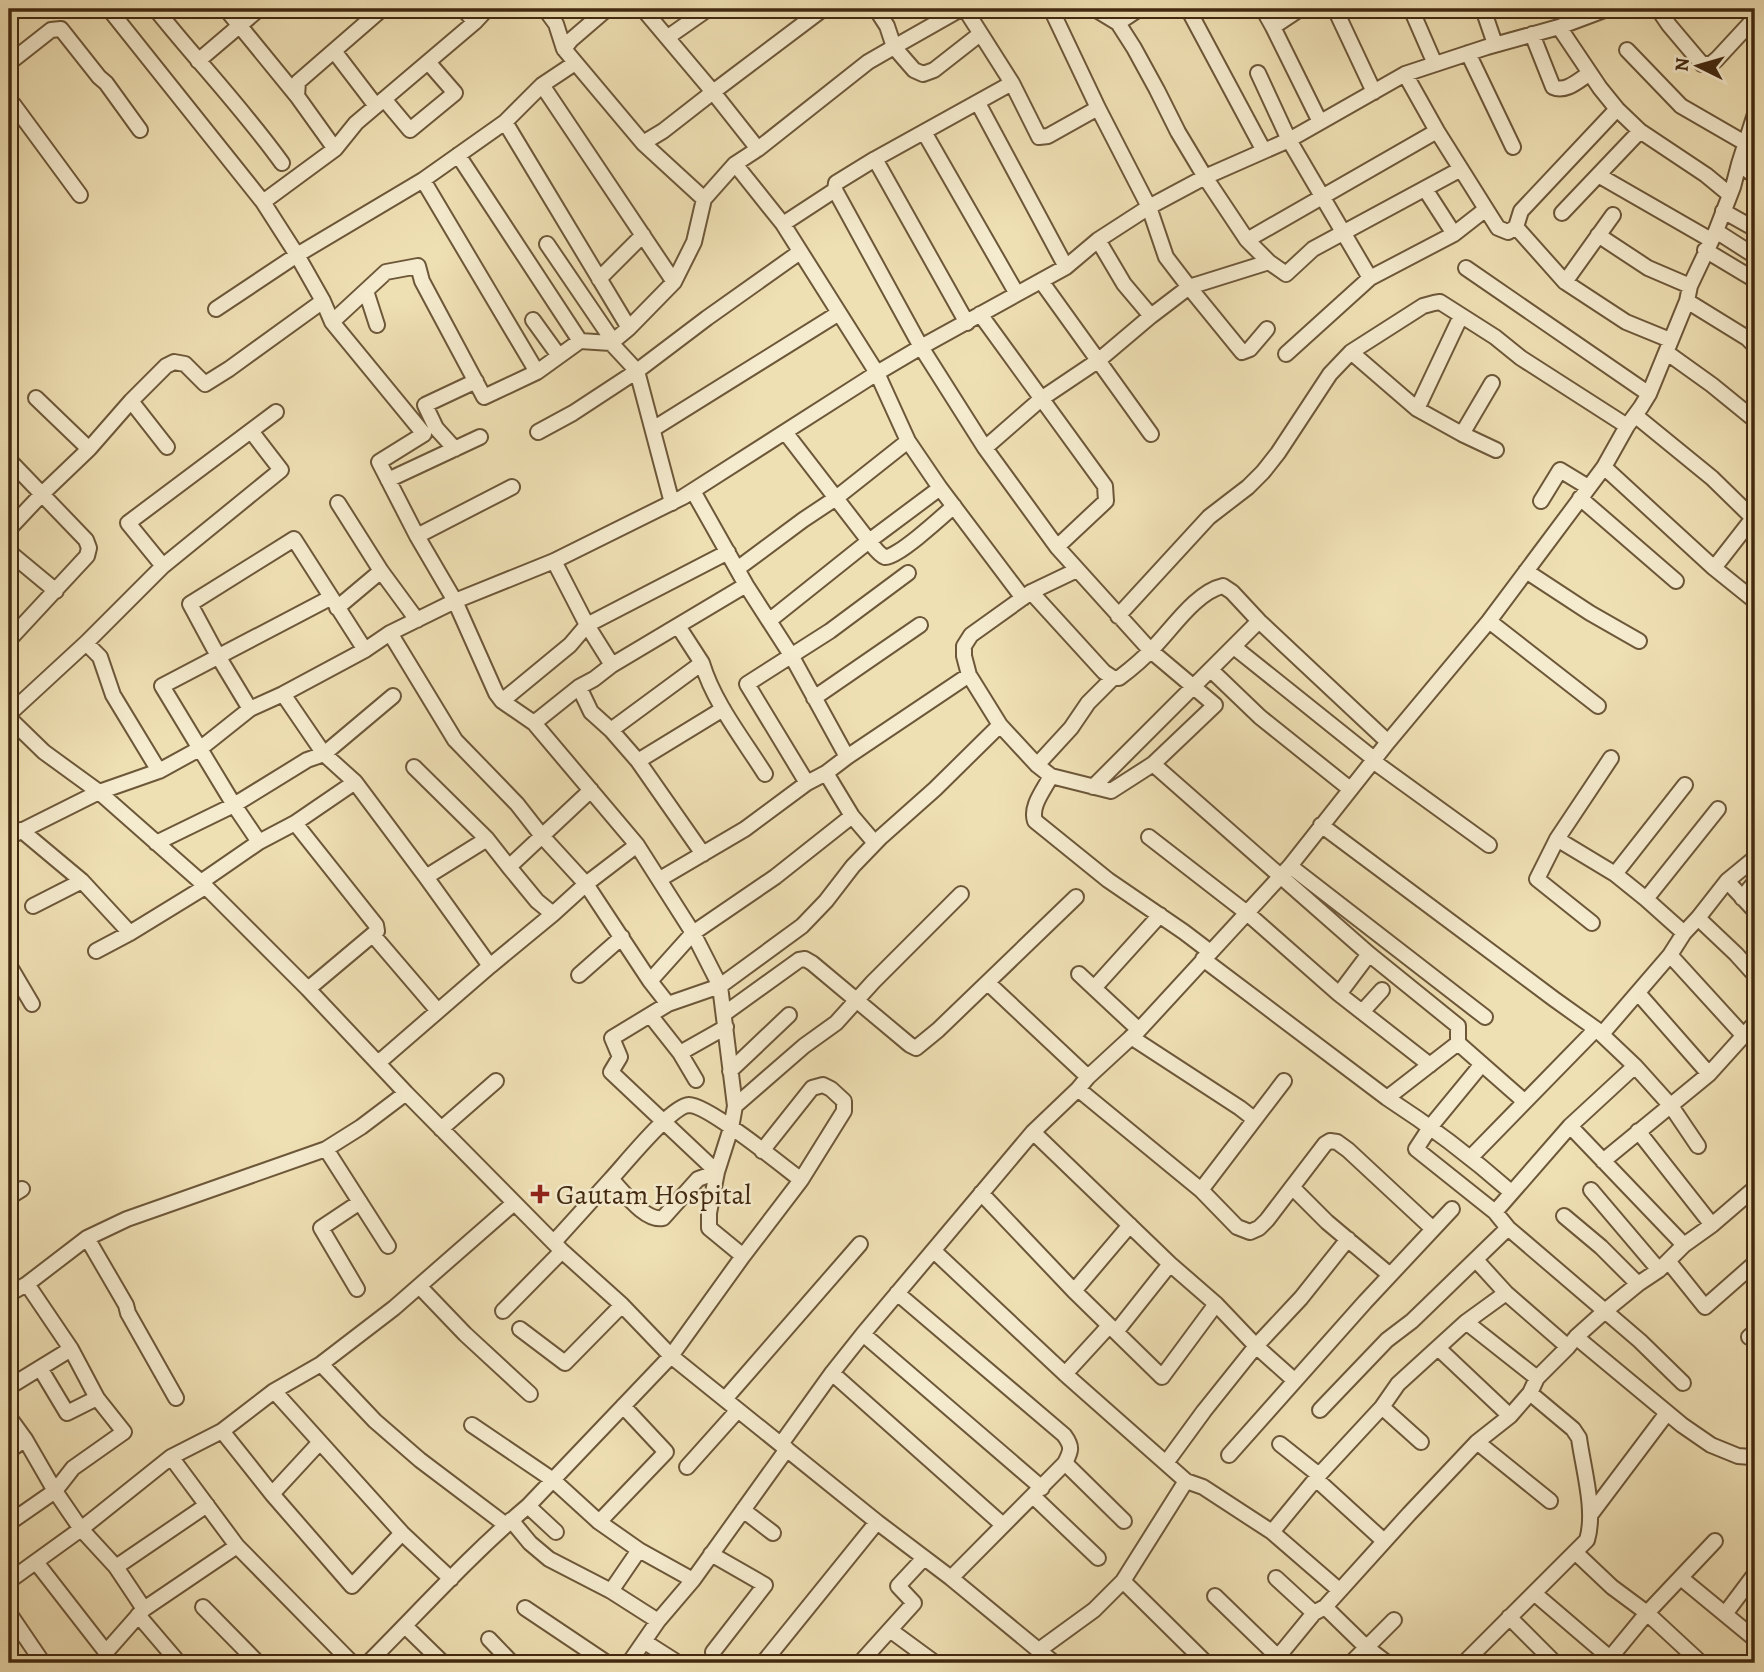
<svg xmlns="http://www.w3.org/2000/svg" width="1764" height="1672" font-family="Alegreya,serif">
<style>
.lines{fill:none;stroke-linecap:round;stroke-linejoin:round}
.minor-casing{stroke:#6d5739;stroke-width:18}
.minor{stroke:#f5ebce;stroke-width:14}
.poi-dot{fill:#8f2418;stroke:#f5ebce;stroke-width:2.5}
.labels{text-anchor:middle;stroke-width:5;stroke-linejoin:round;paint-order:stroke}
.poi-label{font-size:28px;fill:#422910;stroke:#f5ebce;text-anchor:start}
</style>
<rect width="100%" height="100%" fill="#efe0b4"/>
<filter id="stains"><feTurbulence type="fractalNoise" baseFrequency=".00286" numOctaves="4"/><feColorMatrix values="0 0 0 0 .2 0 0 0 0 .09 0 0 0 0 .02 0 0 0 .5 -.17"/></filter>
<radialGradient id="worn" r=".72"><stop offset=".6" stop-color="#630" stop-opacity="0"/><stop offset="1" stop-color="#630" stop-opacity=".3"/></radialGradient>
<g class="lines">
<g class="minor-casing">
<path id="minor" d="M109 9 263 202 297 255 323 301
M226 9 297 96 335 149
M463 9 475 22 487 9
M545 9 556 24 564 49
M607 9 571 40 564 49 643 143 704 199 694 242 674 282 629 328 611 343 637 371 672 503
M643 9 713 92 823 9
M961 9 894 47 914 70 923 74 934 70 980 34
M965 9 1012 83 1039 137 1048 136 1098 108
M1095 9 1118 23 1134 48 1157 90 1178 132 1205 177 1247 240 1437 131
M1188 9 1264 151
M1263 9 1273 27
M1300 9 1273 27 1320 122
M1335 9 1374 92
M1411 9 1435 64
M1483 9 1495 44
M1658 9 1669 25 1702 64H1711L1717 59 1755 18
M158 12C199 63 244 110 282 163
M9 16 18 9
M1118 23 1139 9
M1559 27 1600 88 1617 109 1640 131 1706 175 1729 194
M1532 34 1553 87C1566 93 1579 80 1590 73
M668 37 708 9
M1627 50 1681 106 1745 143
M334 51 376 106
M1468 53 1513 147
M198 61 259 9
M9 63 51 30 61 29 99 77 106 83 140 130
M1258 73 1289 140 1370 278
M542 85 674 282
M297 96 298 82 382 9
M384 99 410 130 455 93 428 62
M978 103 1066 267
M13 104 80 195
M505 122 629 328
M924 132 1017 294
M643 143 663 131 713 92 758 149
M458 155 580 341
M875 159 967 323
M735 164 783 224 877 373 908 441
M1739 164 1755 176
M1598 175 1711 240
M423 180 537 372
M1425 189 1454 234
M704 199 735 164 758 149 868 62 894 47 887 26 876 9
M263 202 335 149 356 123 475 22
M1486 209 1498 228 1508 232 1516 227 1521 211 1617 109
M1723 211 1755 229
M1562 213 1640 131
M783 224 835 190
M1516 227 1565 282 1626 322 1670 340
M1716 231 1755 256
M1598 235 1648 268 1690 286
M1098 240 1124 284 1151 316
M1247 240 1269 262 1286 274 1313 249 1461 169
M547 244 613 341
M1705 250 1755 280
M1466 268 1649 394
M599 279 643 235
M1041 281 1151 434
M1565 282 1613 215
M366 291 377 325
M1687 301 1747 338 1755 346
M216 309 297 255 423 180 505 122 542 85 575 63
M980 314 1105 486 1106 501 1057 547
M533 320 559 356
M332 322 386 272 418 266 422 281 484 397 537 372 580 341 611 343
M1267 329 1250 349 1242 352 1189 287 1269 262
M1351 352 1417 409 1462 434 1492 383
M1666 352 1712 385 1755 420
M1286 354 1370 278 1454 234 1486 209 1437 131 1405 74
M36 398 89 449
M131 401 167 447
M1417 409 1461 316
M1636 416 1712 478 1755 520
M653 429 839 313
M538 432 573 413 637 371 707 318 800 252
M785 432 869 541C873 546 879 555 885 557 896 559 944 515 954 506
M1462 434 1496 450
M985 448 1041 399 1099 360 1151 316 1189 287 1166 257 1149 207 1098 108 1051 9
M455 449 436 428 425 405 476 381
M9 460 86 540 89 548 87 556 9 640
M1604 467 1714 568 1755 601
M388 480 480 437
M940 488 1023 598
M693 491 746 585 791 655 847 757
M1580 498 1676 581
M1541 501 1560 470 1588 487
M338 503 381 571 417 620
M9 529 42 494 89 449 131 401 166 366 174 362 185 364 205 384 229 369 323 301 332 322 424 434 379 462 417 536 455 601 496 693 502 701 534 723 637 845 693 933 775 877 852 816
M417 536 512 487
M9 552 56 591
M554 561 587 625 728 552
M163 566 128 523 276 412
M1714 568 1753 518
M737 569 803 520 836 498 908 441 940 488 869 541 770 620
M1526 571 1590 613 1639 641
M1031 592 1104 672 1113 678H1119C1131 669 1143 659 1153 648 1172 629 1196 592 1223 586L1232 592 1259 621 1388 742
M337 608 381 571
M1118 616 1209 517 1248 487 1263 472 1278 453 1330 374 1351 352 1423 306 1434 303 1440 302 1495 337 1521 358 1627 426
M1489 621 1598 706
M678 626 702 663 611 730 638 761 723 709
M390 633 455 740 517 804 542 836 586 884 650 981 693 933 720 986 735 1106 731 1128 717 1172 698 1179 663 1218C645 1222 623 1191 611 1179L554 1242
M86 643 100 657 113 695 159 771
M1234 647 1374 759
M702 663C714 703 743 739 765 774
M1211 670 1260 717 1350 789
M969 675 1000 725 1037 765 1051 776 1111 791 1153 764 1215 705 1151 651 1057 547 985 448 921 347 835 190 836 183 875 159 1012 83
M579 687 591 712 611 730
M283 694 324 754 355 782
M814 698 920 625
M502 701 570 645 587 625 612 665
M250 709 218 656 190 604 294 539 365 650
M9 714 86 643 163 566 281 470 251 431
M9 718 44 752 99 792 201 882 308 989 406 1093 562 1251 622 1305 671 1356 877 1522 951 1578 1054 1663
M534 723 579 687 594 679 612 665 746 585
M638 761 703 854
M1373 761 1489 845
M1153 764 1369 954 1458 1026V1043L1387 1098C1432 1127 1471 1157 1511 1192
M1037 765 1071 728 1088 703 1113 678
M414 767 487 839 509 867
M826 773 852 816 875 843
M1051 776C1044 790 1030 806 1035 821L1108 880 1184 932 1209 951
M807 783 747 684 830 631 908 573
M1093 787 1259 621
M295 823 376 925 377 931 308 989
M1321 825 1554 999 1596 1029 1635 1066 1671 1106 1698 1146
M21 830 82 881 130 933
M9 837 99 792 159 771 201 748 250 709 283 694 365 650 390 633 455 601 554 561 683 497 877 373 921 347 1066 267 1098 240 1149 207 1205 177 1289 140 1405 74 1487 47 1559 27 1607 9
M1149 837 1247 913 1339 994
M1557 839 1615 874 1646 899 1684 933 1698 918 1727 881 1755 911
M259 842 234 805 162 686 330 598
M156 843 234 805 307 760 324 754 393 696
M1290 866 1485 1017
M1615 874 1685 785
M426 877 487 839
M660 879 745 829 807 783 826 773 847 757 969 675 964 656V646L971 635 1031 592 1077 570
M1727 881 1755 858
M201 882 259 842 295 823 355 782 426 877 490 966
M1742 898 1755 882
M1646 899 1718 809
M33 906 82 881
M553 914 586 884 637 845
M1698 918 1736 954 1755 975
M1592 923 1537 879 1557 839 1611 758
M373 935 438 1011
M96 951 130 933 205 887
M1369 954 1339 994 1430 1065
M1670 955 1743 1035
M1203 959 1387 1098
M9 965 32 1004
M1079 974 1139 1030
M579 975 622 937
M650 981 668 1004
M988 983 1088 1077
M1094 988 1160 915
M1638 993 1709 1074
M1362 1012 1382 990
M724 1014 799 960 805 959 812 963 910 1045 916 1048 938 1030 1076 897
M650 1015 680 1053
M1602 1034 1670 955 1684 933
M1131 1037 1240 1108 1254 1119
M1458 1043 1524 1101
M378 1063 490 966 553 914 537 901 509 867 591 790
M1482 1064 1431 1126 1416 1149 1495 1212
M730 1071 789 1015
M696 1080 680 1053 726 1027
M1284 1081 1201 1190 1237 1227 1250 1232 1259 1228 1267 1220 1325 1144 1330 1141 1337 1142 1348 1150 1433 1229
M1078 1089 1201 1190
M735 1106 804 1046 836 1023 873 982 961 894
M1570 1126 1684 1245
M441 1129 496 1081
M1638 1131 1712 1225
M1033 1132 1170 1264 1216 1304 1256 1346 1294 1380
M326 1149 388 1246
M762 1151 812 1088 823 1085 831 1089 844 1101V1111L801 1180
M1471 1157 1596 1029
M1603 1161 1709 1074 1755 1023
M1292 1187 1327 1222 1390 1275
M1591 1190 1659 1270
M981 1193 1074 1291 1162 1377 1216 1304
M9 1197 22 1189
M1564 1216 1601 1247 1638 1284
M87 1238 126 1305 128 1313 176 1398
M934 1251 1065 1374 1186 1481 1123 1581 1094 1610 1039 1650
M743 1256 709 1228V1213L717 1172 611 1072 620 1057 612 1038 668 1004 720 986 802 926 826 901 853 866 881 837 935 789 1000 725
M1476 1260 1506 1293 1568 1347
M1669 1262 1705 1307 1755 1263
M27 1284 71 1349 97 1398 124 1432 73 1468 55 1491 81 1529 116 1567 144 1609
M419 1286 465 1334 530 1394
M357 1289 321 1228 360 1202
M1074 1291 1130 1225
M897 1293 1064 1435C1073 1447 1071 1451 1065 1463L951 1578
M9 1294 27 1284 87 1238 127 1219 326 1149 361 1127 406 1093
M503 1311 562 1251
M1466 1322 1537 1378
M520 1329 565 1363 622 1305
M1116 1332 1170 1264
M863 1334 1042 1488
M1576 1337 1682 1425 1711 1445 1738 1456 1751 1457 1755 1455
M1749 1337 1755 1332
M1438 1348 1510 1416
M321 1364 375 1421 420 1460 506 1525
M40 1368 67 1413 97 1398
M832 1373 1003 1525
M1065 1374 1109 1326
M1683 1383 1640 1341 1605 1311 1638 1284 1659 1270 1684 1245 1712 1225 1755 1188
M9 1387 71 1349
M274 1391 320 1442
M725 1399 860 1244
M623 1406 666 1452 599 1522 639 1550
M1382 1407 1421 1442
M1320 1410 1387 1340 1412 1321 1508 1228
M9 1417 25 1439 55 1491 9 1523
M472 1425 553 1480 599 1522
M222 1431 272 1494 352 1586 402 1533
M1477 1442 1550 1501
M781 1444 832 1373 863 1334 1033 1132 1078 1089 1088 1077 1139 1030 1290 866 1388 742 1489 621 1604 467 1627 426 1641 407 1649 394 1687 301 1690 286 1716 231 1733 187 1739 164 1755 114
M1280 1444 1319 1475
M9 1451 25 1439
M1229 1455 1365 1302 1452 1209
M171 1457 222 1431 274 1391 321 1364 394 1308 514 1203
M1065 1463 1124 1521
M1166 1463 1204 1411 1256 1346 1301 1298 1348 1239
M687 1467 738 1410
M1316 1479 1384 1541
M1186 1481 1203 1487 1272 1532
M272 1494 320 1442 402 1533 451 1579
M1033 1496 1098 1558
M528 1506 556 1532
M743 1510 773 1533
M1591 1514 1667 1413
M511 1520 530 1543 549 1559 611 1591 658 1621
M1575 1552 1612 1587 1647 1613 1701 1663
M711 1554 765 1585 713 1652
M36 1562 106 1652 144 1609 237 1546
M116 1567 207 1505
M1276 1578 1314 1613
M1681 1578 1755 1639
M9 1581 81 1529 171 1457 237 1546 352 1663
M1123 1581 1206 1663
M1339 1590 1272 1532 1319 1475 1382 1407 1398 1384 1466 1322 1506 1293
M611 1591 639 1550 693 1580
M1534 1593 1610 1658
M1215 1596 1278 1657
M203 1607 258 1663
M1325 1607 1366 1647 1387 1663
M525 1608 607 1663
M9 1613 43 1663
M1725 1614 1755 1574
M138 1615 179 1663
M1509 1617 1555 1663
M405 1626 443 1663
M890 1630 935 1663
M489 1639 512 1663
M645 1642 678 1663
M368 1663C421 1610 471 1554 528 1506L671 1356 743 1256 801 1180C783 1166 708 1105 689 1105 671 1106 625 1164 611 1179
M629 1663 658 1621 693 1580 787 1449
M763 1663 877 1522
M860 1663 914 1603 898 1586 924 1558
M1273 1663 1314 1613 1325 1607 1409 1514 1477 1442 1510 1416 1530 1393 1537 1378 1568 1347 1576 1337 1605 1311 1508 1228 1495 1212 1570 1126 1635 1066
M1351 1663 1394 1620
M1464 1663 1587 1540C1596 1511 1583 1468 1579 1438L1573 1429 1530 1393
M1616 1663 1610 1658 1647 1613 1715 1541"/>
</g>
<use href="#minor" class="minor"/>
</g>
<path class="poi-dot" d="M536.5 1183.5h7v7h7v7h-7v7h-7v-7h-7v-7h7z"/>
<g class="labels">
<g class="poi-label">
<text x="556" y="1204">Gautam Hospital</text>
</g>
</g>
<rect width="1764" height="1672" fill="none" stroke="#efe0b4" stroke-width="35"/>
<rect x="10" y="10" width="1743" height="1651" fill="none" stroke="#422910" stroke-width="3.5"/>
<rect x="18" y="18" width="1729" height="1637" fill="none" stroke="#422910" stroke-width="2"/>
<g transform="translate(1698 66) rotate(275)" stroke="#f5ebce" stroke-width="5" paint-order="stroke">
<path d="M0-5L12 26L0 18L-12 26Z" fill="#422910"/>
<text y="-10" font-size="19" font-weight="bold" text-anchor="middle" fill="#422910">N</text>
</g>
<rect width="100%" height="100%" filter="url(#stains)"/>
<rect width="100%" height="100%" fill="url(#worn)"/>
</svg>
